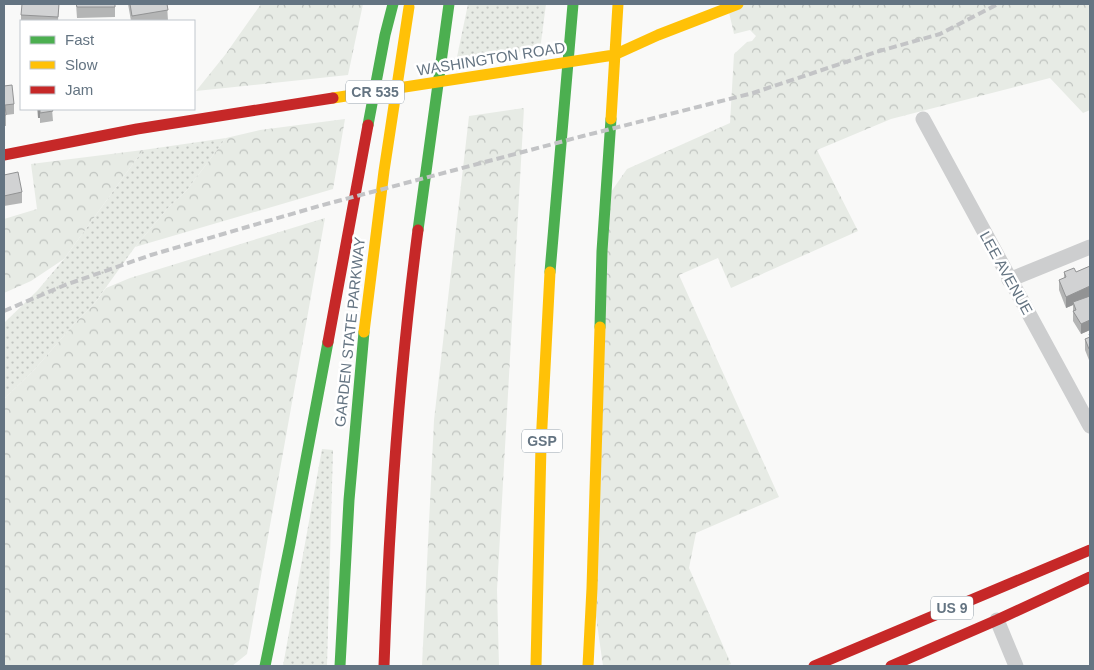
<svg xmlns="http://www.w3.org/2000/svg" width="1094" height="670" font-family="Arial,sans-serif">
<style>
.grass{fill:url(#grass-dots)}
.forest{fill:url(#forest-crowns)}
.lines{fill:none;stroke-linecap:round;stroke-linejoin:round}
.street{stroke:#cdcecf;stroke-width:15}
.fast{stroke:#4caf50;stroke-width:11}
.slow{stroke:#ffc107;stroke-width:11}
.jam{stroke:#c62828;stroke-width:11}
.rail{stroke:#c3c4c6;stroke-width:4;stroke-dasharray:8 4;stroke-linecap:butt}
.wall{fill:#b4b5b5}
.shaded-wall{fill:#929394}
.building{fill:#d1d2d3;stroke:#929394}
.labels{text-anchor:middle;stroke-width:5;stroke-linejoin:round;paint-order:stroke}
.shield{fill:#fff;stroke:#929ea8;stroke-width:1}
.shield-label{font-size:14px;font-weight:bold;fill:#647482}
.street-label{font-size:15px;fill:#647482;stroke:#fff}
</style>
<defs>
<pattern id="grass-dots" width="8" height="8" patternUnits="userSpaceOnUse" patternTransform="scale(1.25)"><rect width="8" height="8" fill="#e7ebe5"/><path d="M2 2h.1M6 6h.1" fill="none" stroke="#bfc3bf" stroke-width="1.8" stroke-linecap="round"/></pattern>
<pattern id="forest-crowns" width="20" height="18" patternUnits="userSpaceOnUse" patternTransform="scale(1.25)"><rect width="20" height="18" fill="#e7ebe5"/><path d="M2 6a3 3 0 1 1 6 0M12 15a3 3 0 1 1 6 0" fill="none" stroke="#bfc3bf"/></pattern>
</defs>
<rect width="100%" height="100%" fill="#f9f9f8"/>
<path class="grass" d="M468 4H546L540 50 457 57Z
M226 138 187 190 168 208 135 247 94 304 75 323 35 369 4 399V323L37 291 64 259 143 150Z
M322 449 333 450 327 666H283Z"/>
<path class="forest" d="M261 4H363L348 75 196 91 225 55Z
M738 4H1090V110L1083 113 1050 78 891 119 817 150 858 231 731 288 718 258 679 275 779 497 696 533 689 568 731 664 726 666H603L592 588 604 202 627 169 730 123 734 54 747 42 752 41 756 36 750 30 734 34 728 8Z
M524 108 497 590 499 666H422L434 420 469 116Z
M345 119 333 189 135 247 168 208 187 190 226 138 260 130Z
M143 150 64 259 31 281 4 293V219L37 209 31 164Z
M325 218 247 654 232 666H4V399L35 369 75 323 94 304 106 288 130 278Z"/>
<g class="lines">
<path class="street" d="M923 119 1090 426
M1009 280 1090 247
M997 620 1016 666"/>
<path class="fast" d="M368 125 385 35 393 4
M418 230 449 4
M550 272 573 4
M600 327 602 251 611 119
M265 666 290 544 328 342
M340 666 349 500 364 332"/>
<path class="slow" d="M333 98 614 55 658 35 738 4
M611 119 618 4
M364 332 384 171 409 7
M536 666 541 445 550 272
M588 666 592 588 600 327"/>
<path class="jam" d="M4 155 137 129 333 98
M328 342 368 125
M384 666C389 520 399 375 418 230
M814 666 1090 550
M891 666 997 620 1090 577"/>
<path class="rail" d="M4 311 65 285 151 255 319 206 583 136 753 93 876 52 940 34 998 4"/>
</g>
<path class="wall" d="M59 4 58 21H21V25V15Z
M76 4H115V17L77 18Z
M128 4H167L168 21H131Z
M4 86 14 104V114L6 115V126H4Z
M37 109H52L53 121 40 123V118H38Z
M4 175 22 192V203L4 206Z
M1090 266V330L1081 334 1073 321V305L1066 308 1059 290V280L1064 278V272H1076Z
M1089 334H1090V359L1089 360 1085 350V339L1089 338Z"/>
<path class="shaded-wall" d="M38 109H40V118H38Z
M1090 286V297L1073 302V305L1066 308V297Z
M1090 320V330L1081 334V324Z
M1089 349H1090V359L1089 360Z"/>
<path class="building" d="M22 4H59L58 17 21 15Z
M76 4H115V7H77Z
M130 4H167L168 10 132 16Z
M12 85 14 104 5 105 6 115H4V86Z
M40 109H52L53 111 40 113Z
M18 172 22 192 4 196V175Z
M1090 266V286L1066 297 1059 280 1066 277 1064 272 1074 268 1076 272Z
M1090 296V320L1081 324 1073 311 1076 310 1073 302Z
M1089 334H1090V349H1089L1085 339 1090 337Z"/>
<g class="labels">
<g class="shield">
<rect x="346" y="80.5" width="58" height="23" rx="4"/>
<rect x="522" y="429.5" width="40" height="23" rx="4"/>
<rect x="931" y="596.5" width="42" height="23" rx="4"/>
</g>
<g class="shield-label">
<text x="375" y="97">CR 535</text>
<text x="542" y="446">GSP</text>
<text x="952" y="613">US 9</text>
</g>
<g class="street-label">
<text transform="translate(491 59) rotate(-9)" y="5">WASHINGTON ROAD</text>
<text transform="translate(1006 273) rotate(61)" y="5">LEE AVENUE</text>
<text transform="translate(350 332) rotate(-84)" y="5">GARDEN STATE PARKWAY</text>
</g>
</g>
<rect width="1094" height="670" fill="none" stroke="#647482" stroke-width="10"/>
<rect x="20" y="20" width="175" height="90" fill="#ffffff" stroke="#c1c7cd"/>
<rect x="30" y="36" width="25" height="8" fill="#4caf50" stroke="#c1c7cd"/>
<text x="65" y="45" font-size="15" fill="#647482">Fast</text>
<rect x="30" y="61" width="25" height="8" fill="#ffc107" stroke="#c1c7cd"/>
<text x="65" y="70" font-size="15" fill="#647482">Slow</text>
<rect x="30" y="86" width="25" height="8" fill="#c62828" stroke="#c1c7cd"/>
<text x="65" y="95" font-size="15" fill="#647482">Jam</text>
</svg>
